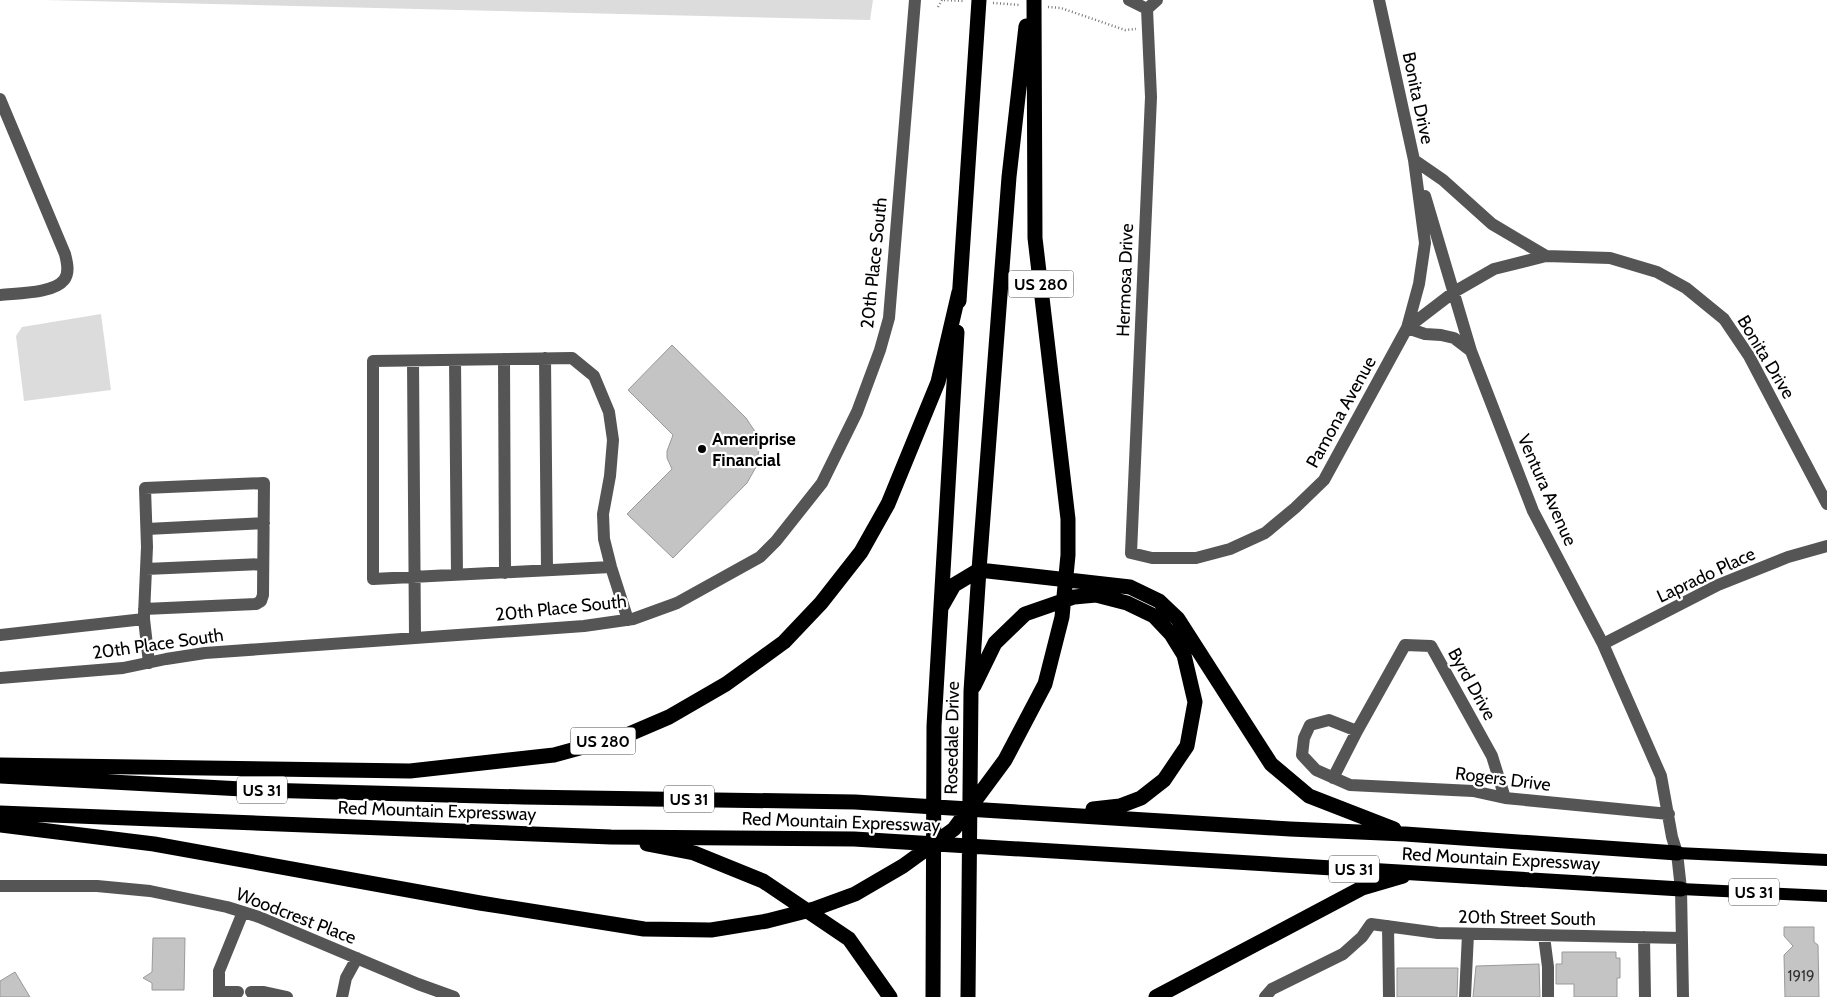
<svg xmlns="http://www.w3.org/2000/svg" width="1827" height="997" font-family="Cabin,sans-serif">
<style>
.green{fill:#dcdcdc}
.building{fill:#c4c4c4;stroke:#999}
.lines{fill:none;stroke-linecap:round;stroke-linejoin:round}
.path{stroke:#777;stroke-width:2.5;stroke-dasharray:1 2.5;stroke-linecap:butt}
.minor{stroke:#555;stroke-width:12}
.major{stroke:#000;stroke-width:12}
.highway{stroke:#000;stroke-width:15}
.poi-dot{fill:#000;stroke:#fff;stroke-width:2}
.labels{text-anchor:middle;stroke-width:4.5;stroke-linejoin:round;paint-order:stroke}
.number-label{font-size:15px;fill:#313131}
.shield{fill:#fff;stroke:#4c4c4c;stroke-width:1}
.shield-label{font-size:16px;font-weight:bold;fill:#000}
.street-label{font-size:18px;fill:#000;stroke:#fff}
.poi-label{font-size:18px;font-weight:bold;fill:#000;stroke:#fff;text-anchor:start}
</style>
<rect width="100%" height="100%" fill="#fff"/>
<path class="green" d="M45 0H873L870 20Z
M101 314 111 390 24 401 16 336 22 327Z"/>
<path class="building" d="M672 345 746 418 756 433 759 450 756 467 747 483 673 558 627 514 672 469 667 458V451L673 435 628 390Z
M1784 927H1814V942L1818 945 1819 997H1785L1784 955 1793 946 1784 936Z
M153 938H185L184 990H152V983L143 978 152 972Z
M1562 952H1616V958H1620V978H1617V997H1574V984H1556V964H1562Z
M1539 964 1540 997H1473L1476 966Z
M1397 968H1458L1457 997H1397Z
M15 972 30 997H0V981Z"/>
<g class="lines">
<path class="path" d="M944 0 965 1
M993 3 1020 5
M938 7 942 0
M1048 7 1061 8 1125 30 1136 29"/>
<path class="minor" d="M1129 0 1147 9
M1147 9 1151 97 1131 553 1152 558H1196L1230 549 1265 533 1295 508 1324 480 1407 328 1419 284 1425 243 1414 160 1379 0
M1147 9 1157 0
M0 99 65 254C67 262 70 273 64 280 53 294 16 293 0 295
M1414 160 1443 180 1492 224 1546 256
M1425 196 1471 351 1533 511 1603 644 1661 776 1672 837 1677 853 1681 889 1683 997
M1407 328 1454 292 1494 269 1546 256 1610 258 1657 272 1686 288 1724 319 1749 356 1827 504
M1407 328 1425 334 1441 335 1454 338 1471 351
M545 358 547 570
M504 359 505 573
M455 360 457 575
M413 361 415 638
M147 529 264 523
M611 567 373 579V361L572 358 594 376 609 412 613 440 610 476 603 514 604 539 611 567 628 620
M146 569 263 564
M144 619V614L147 547 145 488 264 483 263 595 261 601 256 604 144 609
M0 635 144 619 149 663
M1603 644 1718 585 1788 557 1827 546
M0 678 123 668 166 659 205 653 584 626 633 619 677 603 760 557 776 541 822 483 857 412 880 350 889 318 915 0
M1357 731 1329 720 1310 725 1304 738 1302 755 1316 770 1350 785 1473 791 1505 798 1669 814
M1333 778 1357 731 1405 645 1431 646 1492 756 1505 798
M0 886H97L150 891 227 907 259 917 418 984 454 997
M1388 926 1389 997
M1544 936 1548 967V997
M1644 937 1645 997
M219 992H238
M251 992H264L287 997
M219 997V971L243 912
M342 997 346 978 357 958
M1265 997 1272 989 1343 954 1362 937 1371 924 1438 933 1682 938
M1465 997 1468 934"/>
<path class="major" d="M1677 853 1827 860
M1681 889 1827 896"/>
<path class="highway" d="M959 301 979 0
M942 606 954 585 979 570 1130 587 1159 601 1178 619 1271 764 1309 796 1394 829
M974 686 995 643 1025 614 1074 597 1096 595 1127 603 1154 616 1171 634 1184 655 1195 702 1187 746 1164 780 1141 798 1120 806 1093 809
M0 765 410 771 554 755 627 735 669 717 726 684 784 642 821 603 861 552 888 504 938 382 959 292
M0 776 261 790 523 797 855 802 1290 829 1405 834 1677 853
M0 813 611 837 854 839 1681 889
M0 825 154 844 480 903 644 929 711 930 767 921 814 909 855 894 903 866 954 829 1005 760 1045 684 1062 617 1068 555V519L1035 238 1034 0
M647 844 694 853 763 881 849 939 890 997
M933 997 934 726 957 332
M968 997 971 691 979 570 1009 177 1026 26
M1156 997 1362 888 1403 876"/>
</g>
<circle class="poi-dot" cx="702" cy="449" r="5"/>
<g class="labels">
<g class="number-label">
<text x="1801" y="981">1919</text>
</g>
<g class="shield">
<rect x="1008.5" y="270.5" width="65" height="27" rx="4"/>
<rect x="570.5" y="727.5" width="65" height="27" rx="4"/>
<rect x="237" y="776.5" width="50" height="27" rx="4"/>
<rect x="664" y="785.5" width="50" height="27" rx="4"/>
<rect x="1329" y="855.5" width="50" height="27" rx="4"/>
<rect x="1729" y="878.5" width="50" height="27" rx="4"/>
</g>
<g class="shield-label">
<text x="1041" y="290">US 280</text>
<text x="603" y="747">US 280</text>
<text x="262" y="796">US 31</text>
<text x="689" y="805">US 31</text>
<text x="1354" y="875">US 31</text>
<text x="1754" y="898">US 31</text>
</g>
<g class="street-label">
<text transform="translate(1418 98) rotate(78)" y="6">Bonita Drive</text>
<text transform="translate(874 263) rotate(-84)" y="6">20th Place South</text>
<text transform="translate(1125 280) rotate(-88)" y="6">Hermosa Drive</text>
<text transform="translate(1766 357) rotate(59)" y="6">Bonita Drive</text>
<text transform="translate(1341 412) rotate(-61)" y="6">Pamona Avenue</text>
<text transform="translate(1547 490) rotate(66)" y="6">Ventura Avenue</text>
<text transform="translate(1706 575) rotate(-25)" y="6">Laprado Place</text>
<text transform="translate(561 608) rotate(-6)" y="6">20th Place South</text>
<text transform="translate(158 644) rotate(-8)" y="6">20th Place South</text>
<text transform="translate(1472 684) rotate(61)" y="6">Byrd Drive</text>
<text transform="translate(952 738) rotate(-89)" y="6">Rosedale Drive</text>
<text transform="translate(1503 779) rotate(7)" y="6">Rogers Drive</text>
<text transform="translate(437 811) rotate(2)" y="6">Red Mountain Expressway</text>
<text transform="translate(841 822) rotate(2)" y="6">Red Mountain Expressway</text>
<text transform="translate(1501 859) rotate(3)" y="6">Red Mountain Expressway</text>
<text transform="translate(296 916) rotate(21)" y="6">Woodcrest Place</text>
<text transform="translate(1527 918) rotate(1)" y="6">20th Street South</text>
</g>
<g class="poi-label">
<text x="712" y="445">Ameriprise<tspan x="712" dy="21">Financial</tspan></text>
</g>
</g>
</svg>
